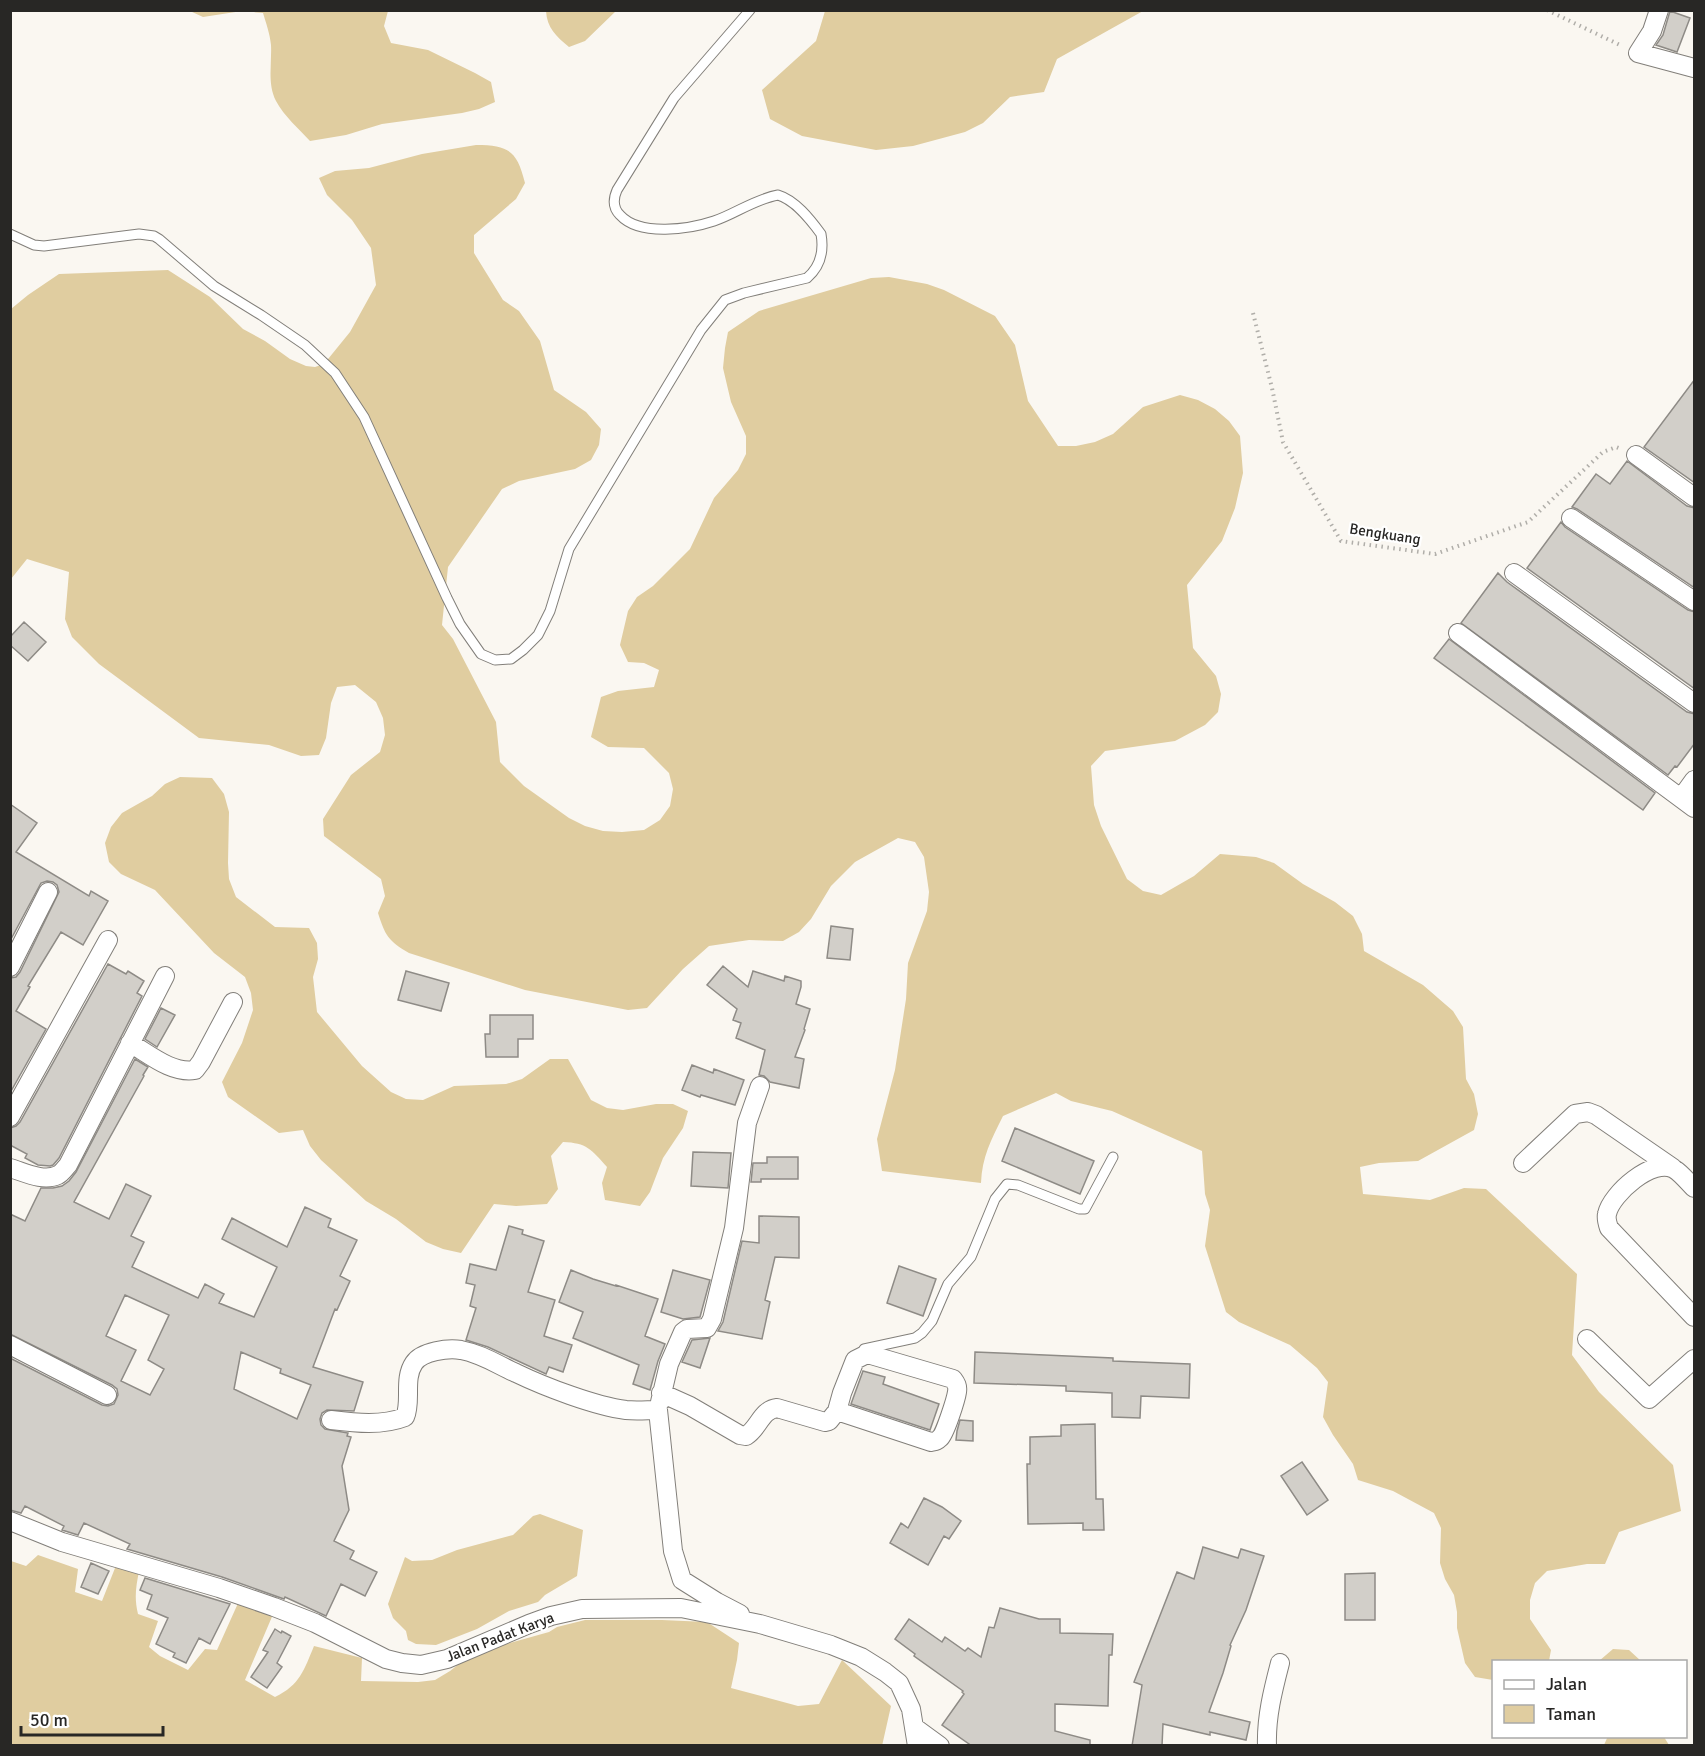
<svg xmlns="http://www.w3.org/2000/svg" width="1705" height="1756" font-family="Signika,sans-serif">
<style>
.green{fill:#e0cda0}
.building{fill:#d2cfc9;stroke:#8e8b86;stroke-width:1.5;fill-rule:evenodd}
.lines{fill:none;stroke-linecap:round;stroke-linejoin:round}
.service-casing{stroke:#827f7a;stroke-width:11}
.minor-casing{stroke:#827f7a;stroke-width:20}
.path{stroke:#b0aea9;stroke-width:4;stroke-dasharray:1.5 4.5;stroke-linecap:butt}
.service{stroke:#fff;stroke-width:9}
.minor{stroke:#fff;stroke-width:18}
.labels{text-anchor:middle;stroke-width:4.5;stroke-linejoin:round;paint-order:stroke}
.street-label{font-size:15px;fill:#282725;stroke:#fff}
</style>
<rect width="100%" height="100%" fill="#faf7f1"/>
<path class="green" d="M190 11H388L384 26 391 43 428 50 475 73 491 82 495 102 479 109 462 113 382 124 346 135 310 141C299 129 284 116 276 101 267 83 272 64 271 45 270 34 266 23 263 13L242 11 203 17Z
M546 11V10L616 11 585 41 569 47C556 36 547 28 546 11Z
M825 11V10L1143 11 1057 59 1044 92 1010 97 983 123 965 132 913 146 876 150 802 136 770 119 762 90 816 41Z
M476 145C509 145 517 151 525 183L516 199 474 235V253L503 300 519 311 540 341 554 390 586 412 601 429 599 445 591 460 575 469 519 481 502 489 448 567 442 625 453 639 496 722 500 762 524 786 569 818 585 826 603 831 622 832 644 830 660 820 670 806 673 789 669 773 644 748 608 747 591 737 601 697 618 691 654 687 659 670 644 663 628 662 620 645 628 611 637 597 653 586 690 549 714 498 738 470 746 454V436L731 402 723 368 725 348 728 332 759 311 871 278 889 277 927 284 944 290 995 316 1015 345 1028 401 1058 446H1076L1095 442 1113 434 1143 407 1180 395 1198 400 1215 409 1229 421 1240 436 1243 473 1235 508 1222 541 1187 585 1193 648 1216 676 1221 694 1218 712 1205 725 1175 741 1105 751 1091 766 1094 805 1101 826 1127 879 1143 891 1161 895 1194 876 1220 854 1256 857 1274 863 1303 884 1335 902 1353 916 1362 934 1364 951 1423 985 1453 1011 1463 1027 1466 1079 1474 1094 1478 1114 1474 1130 1418 1161 1379 1163 1360 1167 1363 1194 1430 1200 1464 1188 1486 1189 1577 1274 1572 1355 1599 1392 1673 1465 1681 1511 1619 1532 1605 1564H1587L1547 1571 1535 1583 1530 1600V1619L1551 1650 1549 1661 1494 1662 1493 1680 1475 1677 1465 1663 1457 1628V1612L1454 1595 1445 1579 1440 1563 1441 1528 1434 1513 1393 1491 1358 1480 1353 1464 1333 1435 1323 1417 1328 1382 1317 1368 1290 1345 1239 1322 1226 1312 1205 1246 1210 1210 1205 1194 1202 1151 1112 1111 1071 1101 1056 1093 1003 1116C991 1140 982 1157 981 1183L882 1171 877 1139 895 1070 906 999 908 963 927 911 929 892 924 857 915 842 898 838 855 862 831 886 811 919 799 932 783 941 749 940 709 946 683 969 647 1008 628 1010 525 990 409 953C388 941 385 935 378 913L385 896 381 879 324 836 323 819 351 775 380 752 385 735 383 718 376 702 355 685 337 687 331 703 326 738 319 755 301 756 269 745 199 738 99 664 72 637 65 619 69 572 27 559 11 579V309L28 295 59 274 168 270 210 297 243 329 265 341 290 359 306 366 315 367 324 364 350 332 376 285 371 248 352 220 327 195 319 178 335 171 369 168 422 154Z
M180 777 212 778 224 794 229 812 228 863 229 879 236 897 275 927 309 928 317 943 318 959 313 977 317 1012 362 1066 391 1092 406 1099 423 1100 454 1086 506 1084 522 1079 550 1059H568L591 1100 607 1108 623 1110 656 1104H673L688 1111 683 1128 663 1158 650 1192 640 1206 605 1200 602 1183 607 1167C591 1149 587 1143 563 1142L551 1156 558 1189 547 1204 516 1206 494 1204 461 1253 443 1249 426 1242 396 1219 366 1201 321 1160 310 1146 303 1130 279 1133 228 1097 222 1082 242 1043 253 1010 251 993 245 977 214 953 155 890 121 874 109 862 105 843 111 827 122 813 152 796 165 784Z
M540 1514 583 1530 577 1576 545 1595 538 1602 509 1611 477 1629 436 1645 416 1644 408 1640 406 1631 393 1618 388 1604 405 1557 412 1561 432 1560 457 1550 513 1535 533 1516Z
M38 1555 78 1569 75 1592 102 1601 117 1563 139 1571C136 1587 134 1598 138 1614L158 1621 149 1647 160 1656 188 1670 205 1649 217 1650 239 1601 274 1612 245 1680 275 1697C300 1685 304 1670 314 1646L362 1658 361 1681 418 1682 435 1680 450 1671 464 1660 506 1644 549 1632 557 1627 585 1620H662L707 1622 739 1643 737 1660 731 1688 798 1706 819 1704 842 1660 891 1706 882 1746H11V1561L26 1566Z
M1613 1649 1629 1650 1641 1661H1599Z
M1608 1736 1664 1737 1669 1745H1604Z"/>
<path class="building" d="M1670 11 1690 18 1677 52 1656 45 1663 35Z
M1695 379V483L1644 447Z
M1627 461 1687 506 1695 508V588L1577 509 1572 507 1596 474 1610 484Z
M1561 522 1565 527 1688 610 1695 612V689L1527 568Z
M1498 573 1507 582 1687 712 1695 714V743L1677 767 1675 766 1668 775 1461 623Z
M24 622 46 642 28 661 10 645V637Z
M1449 639 1655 793 1643 810 1434 658Z
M10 804 37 823 16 852 89 896 91 891 108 901 83 945 61 932 28 986 30 987 16 1011 46 1029 10 1093V978L16 977 20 972 59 892 57 885 53 882 47 881 41 883 10 941Z
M831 926 853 929 850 960 827 958Z
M108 964 126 974 128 971 144 981 137 993 142 996 59 1158 53 1165 50 1166 38 1165 25 1158 27 1154 10 1145V1128L16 1126 20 1122Z
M723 966 748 987 753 971 784 981 785 976 801 981V987L796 1004 810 1009 804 1029 805 1030 795 1057 804 1059 799 1088 770 1082 764 1076 759 1075 765 1050 736 1038 741 1023 733 1020 737 1009 707 985Z
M406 971 449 983 441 1011 398 1000Z
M161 1008 175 1015 157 1047 145 1039Z
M490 1015H533V1039H518V1057H486L485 1034H490Z
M135 1059 148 1067 143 1075 144 1076 74 1202 109 1219 126 1184 151 1196 131 1236 144 1242 132 1267 198 1298 205 1284 224 1294 219 1303 254 1317 277 1267 222 1239 232 1218 287 1247 305 1207 331 1219 328 1227 357 1240 340 1276 350 1281 337 1310 335 1309 313 1367 363 1382 354 1411 327 1410 322 1413 320 1419 321 1425 325 1429 348 1433 347 1436 351 1437 342 1466 349 1510 334 1541 354 1551 350 1559 377 1572 365 1596 341 1584 326 1616 285 1597 284 1599 222 1577 127 1549 130 1544 84 1523 78 1535 62 1530 64 1526 25 1506 21 1513 10 1510V1358L102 1405 108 1406 114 1404 118 1395 117 1389 112 1385 10 1334V1214L25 1221 41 1188H53L62 1186 69 1181 76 1172ZM125 1295 169 1315 148 1360 164 1369 150 1395 121 1381 136 1350 106 1336ZM241 1352 281 1369 280 1373 311 1385 297 1419 234 1389Z
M692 1065 713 1073 714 1069 744 1080 735 1105 701 1095 700 1097 682 1090Z
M1015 1128 1094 1161 1080 1194 1002 1161Z
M693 1152 731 1153 728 1188 691 1186Z
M767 1157H798V1179H761V1182H751L753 1163H767Z
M759 1216 799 1217V1258L775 1257 765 1300 770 1302 762 1339 718 1331 723 1322 742 1241 759 1243Z
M509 1226 523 1230 522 1234 544 1241 528 1292 555 1300 544 1336 572 1345 563 1372 549 1367 546 1374 488 1347 466 1340 476 1308 470 1306 475 1285 466 1283 470 1264 496 1270Z
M899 1266 936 1279 923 1316 887 1303Z
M571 1270 593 1279 616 1286V1285L658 1299 645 1336 665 1344 658 1361 650 1390 633 1384 639 1365 573 1338 583 1312 559 1302Z
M673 1270 710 1280 700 1317 683 1319 661 1312Z
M710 1338 700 1368 682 1362 692 1340Z
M975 1352 1113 1358V1361L1190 1364 1189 1398 1141 1396 1140 1418 1112 1417V1393L1066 1391V1386L974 1383Z
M863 1371 885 1377 883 1384 939 1404 930 1430 851 1404Z
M960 1420 973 1421V1441L956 1440 957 1431Z
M1095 1424 1096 1499H1103L1104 1530H1083V1523L1028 1524 1027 1464H1030V1437L1061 1436V1425Z
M1302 1462 1328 1500 1307 1515 1281 1476Z
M924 1498 942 1507 961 1521 949 1539 944 1536 928 1565 890 1543 901 1523 908 1528Z
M1203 1547 1238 1558 1241 1549 1264 1556 1246 1610 1230 1645 1231 1646 1223 1673 1209 1712 1250 1722 1246 1740 1210 1732V1735L1163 1724 1162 1746H1132L1142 1685 1134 1682 1177 1572 1194 1579Z
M91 1563 109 1571 98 1594 81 1587Z
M1375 1573V1620H1345V1574Z
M145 1578 230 1604 210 1644 199 1638 186 1663 173 1657 175 1653 156 1644 168 1618 147 1609 152 1595 140 1590Z
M1000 1608 1039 1619H1060V1633L1113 1634 1112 1655H1109L1108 1706 1055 1704V1731L1090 1740V1746H972L942 1725 964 1694 962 1692 963 1691 914 1656 915 1654 895 1639 909 1619 942 1642 945 1637 965 1651 968 1648 981 1657 989 1627 994 1628Z
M275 1629 281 1633 282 1631 291 1636 277 1663 282 1667 267 1688 251 1677 268 1652 263 1650Z"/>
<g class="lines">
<g class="service-casing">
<path id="service" d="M10 234 34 245 44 246 139 234 154 236 159 239 214 286 261 315 305 345 335 373 364 417 447 598 460 624 481 654 495 660 511 659 523 650 538 635 550 611 569 549 701 330 725 300 744 293 807 278C821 266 824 251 821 234 810 219 795 200 778 195 755 199 735 214 714 221 690 229 640 237 620 215 613 208 613 199 617 190L674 98 750 10
M864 1349 915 1338 922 1333 932 1321 948 1284 971 1257 995 1199 1007 1184 1018 1185 1079 1209H1085L1113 1157"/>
</g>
<g class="minor-casing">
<path id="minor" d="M1659 10 1652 31 1638 53 1694 68
M1636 455 1694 497
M1571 518 1694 601
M1514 573 1694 703
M1458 633 1694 808
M1681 798 1694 780
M10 967 48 892
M130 1043C149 1054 172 1074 195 1070L201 1062 233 1002
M10 1117 108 940
M1523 1163 1575 1114 1588 1112 1596 1115 1673 1168
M10 1168C24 1172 43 1182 58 1175 62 1173 65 1168 68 1165L165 976
M1694 1188C1688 1182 1681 1173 1674 1169 1653 1157 1611 1194 1607 1214 1606 1218 1608 1225 1609 1228L1694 1317
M1587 1339 1649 1399 1694 1359
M10 1345 107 1395
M661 1393 690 1406 740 1435 746 1436C759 1428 761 1410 777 1408L825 1422 829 1421 837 1411 842 1393 855 1360 865 1355H871L953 1379C956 1383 958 1386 957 1392 956 1399 945 1434 940 1438 937 1441 936 1441 931 1442L837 1411
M660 1402 669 1364 683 1332 687 1329 707 1328 712 1319 734 1228 747 1123 760 1086
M331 1420C356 1423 382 1426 405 1417 412 1401 403 1379 414 1363 422 1351 448 1348 461 1350 482 1354 498 1365 516 1373 545 1387 595 1406 626 1410 636 1411 648 1410 658 1410L673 1551 682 1580 717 1602 740 1614
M10 1521 62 1542 219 1588 274 1607 315 1623 386 1659 402 1663 421 1665 447 1659 529 1624 551 1616 582 1609 681 1608 760 1624 831 1645 861 1657 885 1672 899 1683 911 1709 917 1746
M914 1727 940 1746
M1267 1746C1266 1717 1273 1690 1280 1663"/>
</g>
<path class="path" d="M1547 10 1622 46
M1253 313 1272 388 1283 442 1341 541 1435 554 1528 522 1603 452 1616 447 1621 449"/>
<use href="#service" class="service"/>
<use href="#minor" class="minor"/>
</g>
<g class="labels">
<g class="street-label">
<text transform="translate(1385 534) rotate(9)" y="5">Bengkuang</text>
<text transform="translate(500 1637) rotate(-21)" y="5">Jalan Padat Karya</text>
</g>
</g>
<rect width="1705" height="1756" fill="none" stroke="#282725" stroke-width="24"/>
<rect x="1492" y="1660" width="195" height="78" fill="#ffffff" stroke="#a9a9a8" stroke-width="1.5"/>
<rect x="1504" y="1680" width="30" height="9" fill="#ffffff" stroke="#a9a9a8" stroke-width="1.5"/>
<text x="1546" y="1690" font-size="18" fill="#282725">Jalan</text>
<rect x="1504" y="1705" width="30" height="18" fill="#e0cda0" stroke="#a9a9a8" stroke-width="1.5"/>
<text x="1546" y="1720" font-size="18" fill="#282725">Taman</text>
<path d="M21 1726v9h142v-9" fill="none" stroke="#282725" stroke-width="3"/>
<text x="30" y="1726" font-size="18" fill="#282725" stroke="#ffffff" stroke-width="4.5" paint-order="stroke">50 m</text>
</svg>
